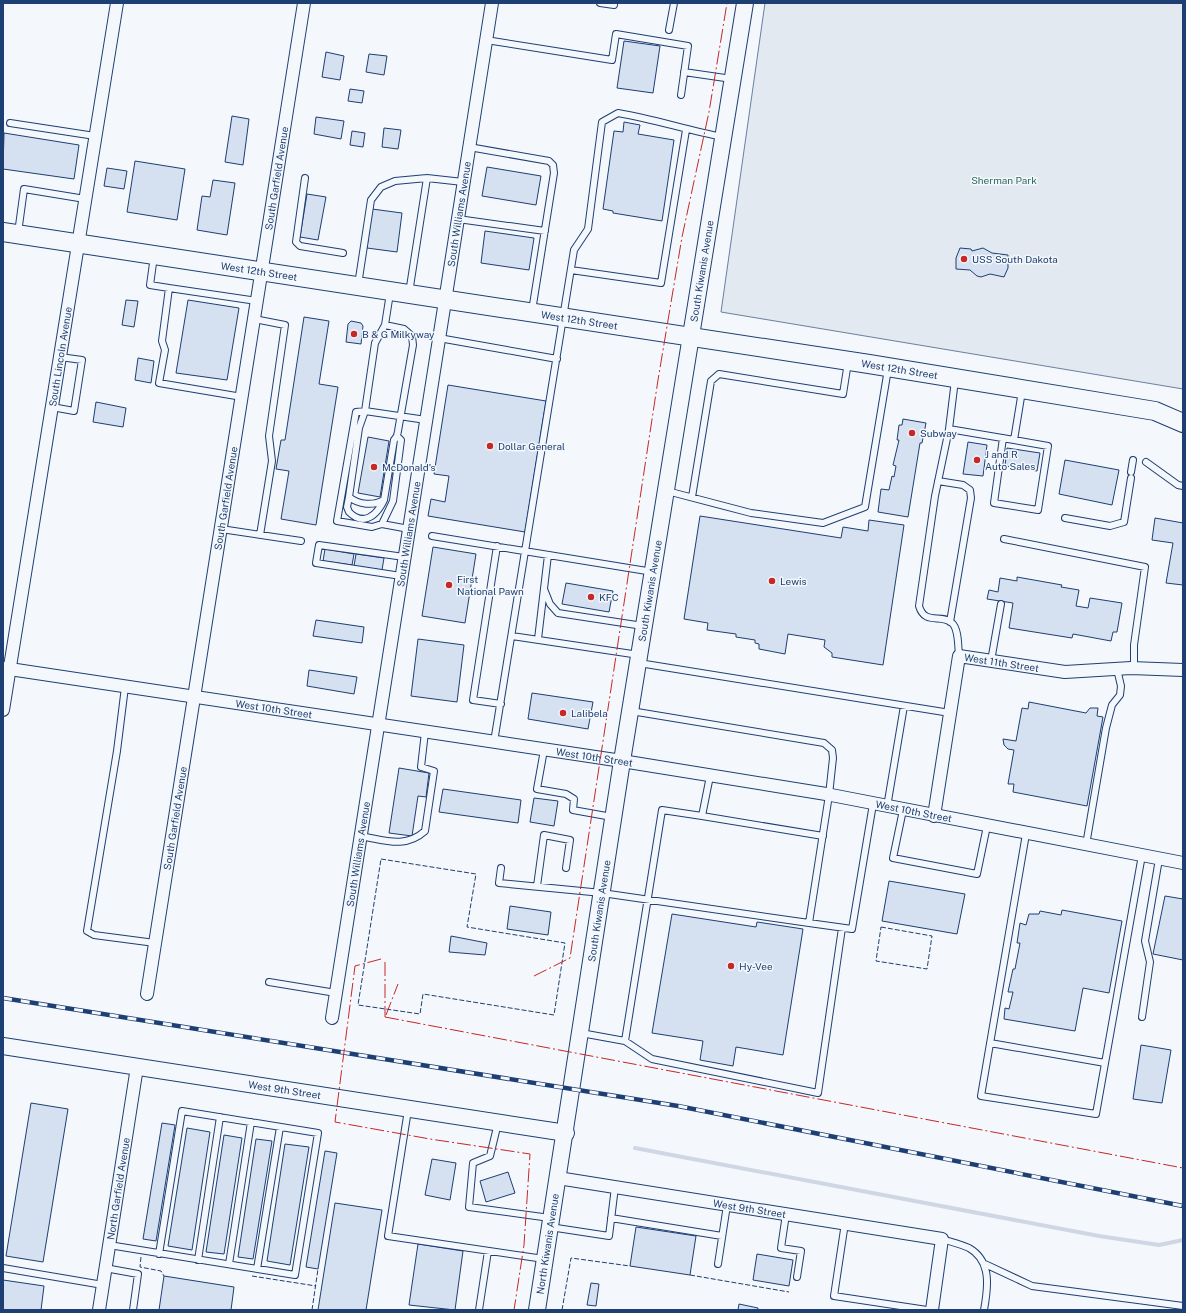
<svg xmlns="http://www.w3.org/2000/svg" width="1186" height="1313" font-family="'Public Sans',sans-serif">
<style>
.green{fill:#e3e9f0;stroke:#687fa3}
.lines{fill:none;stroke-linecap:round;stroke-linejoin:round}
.stream{stroke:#cfd7e4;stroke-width:4}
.building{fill:#d5e0f0;stroke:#1d3f73}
.lane-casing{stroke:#1d3f73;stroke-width:8}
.street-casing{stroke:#1d3f73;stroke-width:14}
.secondary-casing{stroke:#1d3f73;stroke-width:18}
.primary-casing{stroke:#1d3f73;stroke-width:20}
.lane{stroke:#f4f7fb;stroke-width:6}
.street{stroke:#f4f7fb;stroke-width:12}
.secondary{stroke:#f4f7fb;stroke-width:16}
.primary{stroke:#f4f7fb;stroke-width:18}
.rail-casing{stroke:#1d3f73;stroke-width:4.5}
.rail{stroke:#f4f7fb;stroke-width:3;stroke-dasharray:9;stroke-linecap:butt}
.fence{stroke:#1d3f73;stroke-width:1;stroke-dasharray:5 2;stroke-linecap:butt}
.power{stroke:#c62828;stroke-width:1;stroke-dasharray:14 3 2 3;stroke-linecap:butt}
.poi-dot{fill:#c62828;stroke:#f4f7fb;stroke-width:1.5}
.labels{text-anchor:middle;stroke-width:3;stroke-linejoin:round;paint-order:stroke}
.street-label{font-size:10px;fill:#1d3f73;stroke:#f4f7fb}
.park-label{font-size:10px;fill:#2c6c60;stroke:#f4f7fb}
.poi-label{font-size:10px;fill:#1d3f73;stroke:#f4f7fb;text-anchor:start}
</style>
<rect width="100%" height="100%" fill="#f4f7fb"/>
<path class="green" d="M765 3H1183V389L721 312Z"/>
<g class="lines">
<path class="stream" d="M635 1148 1099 1236 1159 1245 1183 1240"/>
</g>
<path class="building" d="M624 41 660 46 653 93 617 88Z
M326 52 344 56 340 80 322 77Z
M369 54 387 56 384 75 366 72Z
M350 89 364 91 362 103 348 101Z
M232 116 249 119 243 165 225 162Z
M316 117 344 121 341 139 314 134Z
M624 122 640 125 638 134 674 140 662 221 613 213V211L603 209 614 131 623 132Z
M384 128 401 130 398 149 382 147Z
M352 131 365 133 363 147 350 145Z
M4 133 79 145 74 179 3 169Z
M135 161 185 169 177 220 127 212Z
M487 167 541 176 536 205 482 196Z
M107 168 127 171 124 189 104 186Z
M213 180 235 183 227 235 197 230 202 196 210 197Z
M307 194 326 197 318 240 300 237Z
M372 209 402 213 397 252 367 248Z
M485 231 534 238 529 270 481 263Z
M960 248 971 249 972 251 983 248 992 253 1008 255V268L1004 277 990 274 981 277 977 276 970 270 956 269V258Z
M126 300 138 301 134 327 122 325Z
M188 300 239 308 227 380 176 373Z
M304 317 329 321 319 384 338 387 316 525 281 519 289 471 276 469 281 440H285Z
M351 321 361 323 363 326 361 344 346 342 348 324Z
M138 358 154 361 151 383 135 380Z
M448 385 546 401 525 532 428 516 431 499 445 502 449 476 434 474Z
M96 402 126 408 123 427 93 422Z
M903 419 926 423 922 443H920L908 517 878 512 881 489 889 490 892 476 894 477 896 466 893 465 899 440H897L899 425H902Z
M368 437 389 441 380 497 358 493Z
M968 442 987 445 983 476 963 474Z
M1007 448 1040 453 1037 471 1005 466Z
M1065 460 1119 470 1112 505 1059 494Z
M700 516 841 538 843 527 868 531 869 520 904 525 883 665 832 657V653L824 647 825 640 788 634 785 654 759 649V644L755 643V640L736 637V634L707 630 708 623 684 619Z
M1155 518 1183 523V585L1166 583 1173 543 1152 540Z
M433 547 476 554 465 623 422 616Z
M325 549 354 554 352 565 323 561Z
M356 554 384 558 382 570 354 566Z
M1017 577 1062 585 1061 587 1079 590 1076 606 1088 608 1090 598 1122 603 1117 632H1113L1111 641 1073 634 1072 638 1009 628 1013 603 987 599 989 590 998 592 1000 578 1017 581Z
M566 583 613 591 609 612 562 604Z
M316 620 364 627 362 643 313 636Z
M418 639 464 645 457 702 411 696Z
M309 670 357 677 354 694 307 686Z
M532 693 593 702 588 729 528 719Z
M1029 702 1086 713 1090 708H1098L1097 716 1103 717 1087 806 1013 792 1014 784H1008L1014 750 1008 749 1004 745 1003 739 1016 741 1022 708 1028 709Z
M399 768 429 773 426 797 418 796 412 836 389 833Z
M443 789 521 800 518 823 439 812Z
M534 798 558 801 554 826 530 822Z
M889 881 965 894 957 934 882 921Z
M1165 896 1183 899V960L1153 954Z
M510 906 551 912 548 935 507 929Z
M1062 910 1122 921 1109 993 1083 988 1075 1031 1004 1019 1005 1008 1009 1009 1013 992H1008L1013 969H1015L1020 943H1017L1020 923 1026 925 1029 914H1039L1040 911 1061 915Z
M672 914 756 927 757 922 803 929 783 1055 736 1047 733 1066 700 1060 703 1041 652 1033Z
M451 936 487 943 485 955 449 952Z
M1141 1045 1171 1050 1162 1103 1133 1099Z
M31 1103 68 1109 43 1262 6 1256Z
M162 1123 175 1125 156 1241 143 1239Z
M187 1128 210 1132 192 1250 168 1246Z
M224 1135 242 1138 224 1254 206 1252Z
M256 1139 272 1141 253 1259 238 1257Z
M285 1144 309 1147 290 1265 267 1261Z
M325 1151 337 1153 318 1269 306 1267Z
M432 1159 456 1163 450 1200 425 1195Z
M508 1172 515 1193 486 1202 480 1181Z
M335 1203 382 1210 366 1310H318Z
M636 1227 696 1236 690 1275 630 1266Z
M418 1244 463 1251 455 1310 409 1305Z
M757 1254 793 1260 789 1286 753 1280Z
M164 1276 234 1287 231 1310H159Z
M3 1280 44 1286 41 1310H3Z
M591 1283 599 1284 596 1306 587 1305Z
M739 1304 758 1308V1310H738Z"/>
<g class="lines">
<g class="lane-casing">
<path id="lane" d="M600 3 614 5V3
M669 30 674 3
M486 40 612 60 616 34 688 46 681 95
M684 72 732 79
M10 123 95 136
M469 147 549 161 553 165 554 173 532 311
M305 178 296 242 300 246 343 253
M458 219 545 231
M18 233 24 189 85 199
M154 256 150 285 169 288
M571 270 661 283 686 130
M358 285 371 200 381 187 395 181 427 178 463 182
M390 293 385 325 375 343 365 411 356 412 337 521 372 527 382 524 409 529
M409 293 427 178
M254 319 285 325 269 436 272 461 260 535
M439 338 557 359
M955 380 949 429 935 496 919 606C925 626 941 613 952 623 959 629 958 648 959 656
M242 397 159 383 165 350 162 341 169 288 257 301
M52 407 74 411 82 360 60 357
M949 429 1014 440 1022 391
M397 436 394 440 384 500C373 506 359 505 349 497L359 428 365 411 426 420
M1003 438 994 503 1038 510 1048 446 1014 440
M1146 462 1178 485 1183 486
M1131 472 1133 460
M938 481 963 485 970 490 971 498 950 622
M667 491 751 513 823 523 865 507 888 369
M349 497 347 507 349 512C364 527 377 515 384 500
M692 497 711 381 719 374 843 394 848 362
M1065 518 1110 526 1124 522 1131 478
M382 524 393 501 401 440 397 436 398 431 413 345 412 336 404 329 385 325
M221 529 301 541
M432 536 653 572
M1004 539 1145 567 1134 645V668
M497 546 473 700 501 704
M401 576 316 563 319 545 404 557
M544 589 550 604 558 613 643 626
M512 636 639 655
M538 639 548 555
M991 661 1001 604
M639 663 950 713
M125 687 117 751 87 931 94 935 155 943
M631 711 824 743 832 750 833 758 829 795 809 923 852 929 873 804
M494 742 574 250 588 229 602 122 618 113C653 119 687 130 723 137
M544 750 537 789 566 794 574 799 573 810 612 817
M710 776 702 816 823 836
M887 807 904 706
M903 810 893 858 977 874 987 826
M1026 834 981 1096 1096 1114 1142 855
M360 836C385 840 405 849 425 831L434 771 421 767 425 732
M1086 845 1106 728 1112 705 1120 695 1121 686 1117 669
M501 868 499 883 602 893 809 923
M537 886 544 835 570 840 566 868
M269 982 336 993
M1142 1017 1150 962 1145 941 1159 859
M581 1033 625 1041 662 810 702 816
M625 1041 652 1059 818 1093 842 928
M990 1043 1105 1063
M408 1110 388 1236 544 1259
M498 1123 490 1156 473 1163 469 1207 550 1218
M786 1214 781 1248 801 1251 797 1277
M611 1218 722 1236
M845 1223 834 1296 927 1310
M550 1227 609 1236 615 1187
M942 1239C951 1242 961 1244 969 1248 992 1261 988 1288 984 1310
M109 1245 295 1275 318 1133 182 1111 159 1254
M198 1260 220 1117
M229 1264 251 1122
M718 1264 727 1205
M985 1264 1032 1286 1183 1306
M3 1268 103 1285
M105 1268 138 1274 133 1310
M257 1269 280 1127
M479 1310 488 1251"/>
</g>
<g class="street-casing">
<g id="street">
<path id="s1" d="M3 668 622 761 826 794 1183 863"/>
<path id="s2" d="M3 710 117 3"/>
<path id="s3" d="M934 816 959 656 1065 672 1131 668 1183 670"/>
<path id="s4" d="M147 994 304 3"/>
<path id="s5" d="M332 1018 492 3"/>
<path id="s6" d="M558 1178 942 1239 932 1310"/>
<path id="s7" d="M99 1310 137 1067"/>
</g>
</g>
<g class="secondary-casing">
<g id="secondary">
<path id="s8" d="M3 1046 566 1133"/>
<path id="s9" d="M537 1310 622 761 745 3"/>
</g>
</g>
<g class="primary-casing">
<g id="primary">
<path id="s10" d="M3 232 869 364 1155 411 1183 423"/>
</g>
</g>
<use href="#lane" class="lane"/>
<use href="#street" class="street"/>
<use href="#secondary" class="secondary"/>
<use href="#primary" class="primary"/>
<g class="rail-casing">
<path id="rail" d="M3 998 678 1106 1183 1206"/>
</g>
<use href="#rail" class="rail"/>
<path class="fence" d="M381 859 476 874 467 927 565 943 554 1015 423 994 420 1014 358 1005Z
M881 927 932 936 927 969 876 961Z
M141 1257 140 1267 161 1271 164 1276
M690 1275 789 1292
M252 1276 316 1286
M312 1310 318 1269
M562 1310 571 1258 630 1266"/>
<path class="power" d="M381 959 355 966 335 1122 430 1139 530 1154 524 1245 514 1310
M385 962V1017
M534 976 570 958 658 380 682 237 709 112 727 3
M386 1015 398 984
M385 1017 1183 1168"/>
</g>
<g class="poi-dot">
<circle cx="964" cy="259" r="4"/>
<circle cx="354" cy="334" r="4"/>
<circle cx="912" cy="433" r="4"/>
<circle cx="490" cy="446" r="4"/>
<circle cx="977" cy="460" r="4"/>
<circle cx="374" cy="467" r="4"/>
<circle cx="772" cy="581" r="4"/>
<circle cx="449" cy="585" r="4"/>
<circle cx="591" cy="597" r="4"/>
<circle cx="563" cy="713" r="4"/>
<circle cx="731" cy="966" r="4"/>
</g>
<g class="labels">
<g class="street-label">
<text dy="4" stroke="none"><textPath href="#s4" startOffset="826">South Garfield Avenue</textPath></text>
<text dy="4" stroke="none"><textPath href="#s5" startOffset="814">South Williams Avenue</textPath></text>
<text dy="4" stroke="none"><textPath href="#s9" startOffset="1052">South Kiwanis Avenue</textPath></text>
<text dy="4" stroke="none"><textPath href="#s10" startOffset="259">West 12th Street</textPath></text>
<text dy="4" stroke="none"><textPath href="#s10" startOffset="583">West 12th Street</textPath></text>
<text dy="4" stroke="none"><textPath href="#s2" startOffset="358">South Lincoln Avenue</textPath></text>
<text dy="4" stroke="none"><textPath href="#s10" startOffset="907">West 12th Street</textPath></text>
<text dy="4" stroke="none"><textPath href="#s4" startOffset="502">South Garfield Avenue</textPath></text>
<text dy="4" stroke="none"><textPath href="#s5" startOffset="490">South Williams Avenue</textPath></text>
<text dy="4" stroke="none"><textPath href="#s9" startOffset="728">South Kiwanis Avenue</textPath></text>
<text dy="4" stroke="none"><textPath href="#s3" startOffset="205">West 11th Street</textPath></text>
<text dy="4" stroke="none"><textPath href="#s1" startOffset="274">West 10th Street</textPath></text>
<text dy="4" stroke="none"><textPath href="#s1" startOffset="598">West 10th Street</textPath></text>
<text dy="4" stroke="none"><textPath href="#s1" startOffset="922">West 10th Street</textPath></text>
<text dy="4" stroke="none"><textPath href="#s4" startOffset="178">South Garfield Avenue</textPath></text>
<text dy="4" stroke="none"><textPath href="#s5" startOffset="166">South Williams Avenue</textPath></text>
<text dy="4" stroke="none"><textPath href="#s9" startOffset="404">South Kiwanis Avenue</textPath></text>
<text dy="4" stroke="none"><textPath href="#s8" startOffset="285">West 9th Street</textPath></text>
<text dy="4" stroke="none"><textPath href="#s7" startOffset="123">North Garfield Avenue</textPath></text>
<text dy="4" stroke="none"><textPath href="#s6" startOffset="194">West 9th Street</textPath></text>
<text dy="4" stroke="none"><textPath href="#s9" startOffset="67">North Kiwanis Avenue</textPath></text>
</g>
<g class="park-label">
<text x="1004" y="184">Sherman Park</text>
</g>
<g class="poi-label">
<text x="972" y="263">USS South Dakota</text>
<text x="362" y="338">B &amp; G Milkyway</text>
<text x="920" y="437">Subway</text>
<text x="498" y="450">Dollar General</text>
<text x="985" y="458">J and R<tspan x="985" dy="12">Auto Sales</tspan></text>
<text x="382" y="471">McDonald's</text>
<text x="457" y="583">First<tspan x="457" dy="12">National Pawn</tspan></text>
<text x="780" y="585">Lewis</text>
<text x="599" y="601">KFC</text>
<text x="571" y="717">Lalibela</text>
<text x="739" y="970">Hy-Vee</text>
</g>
</g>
<rect width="1186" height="1313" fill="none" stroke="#1d3f73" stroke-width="8"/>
</svg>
